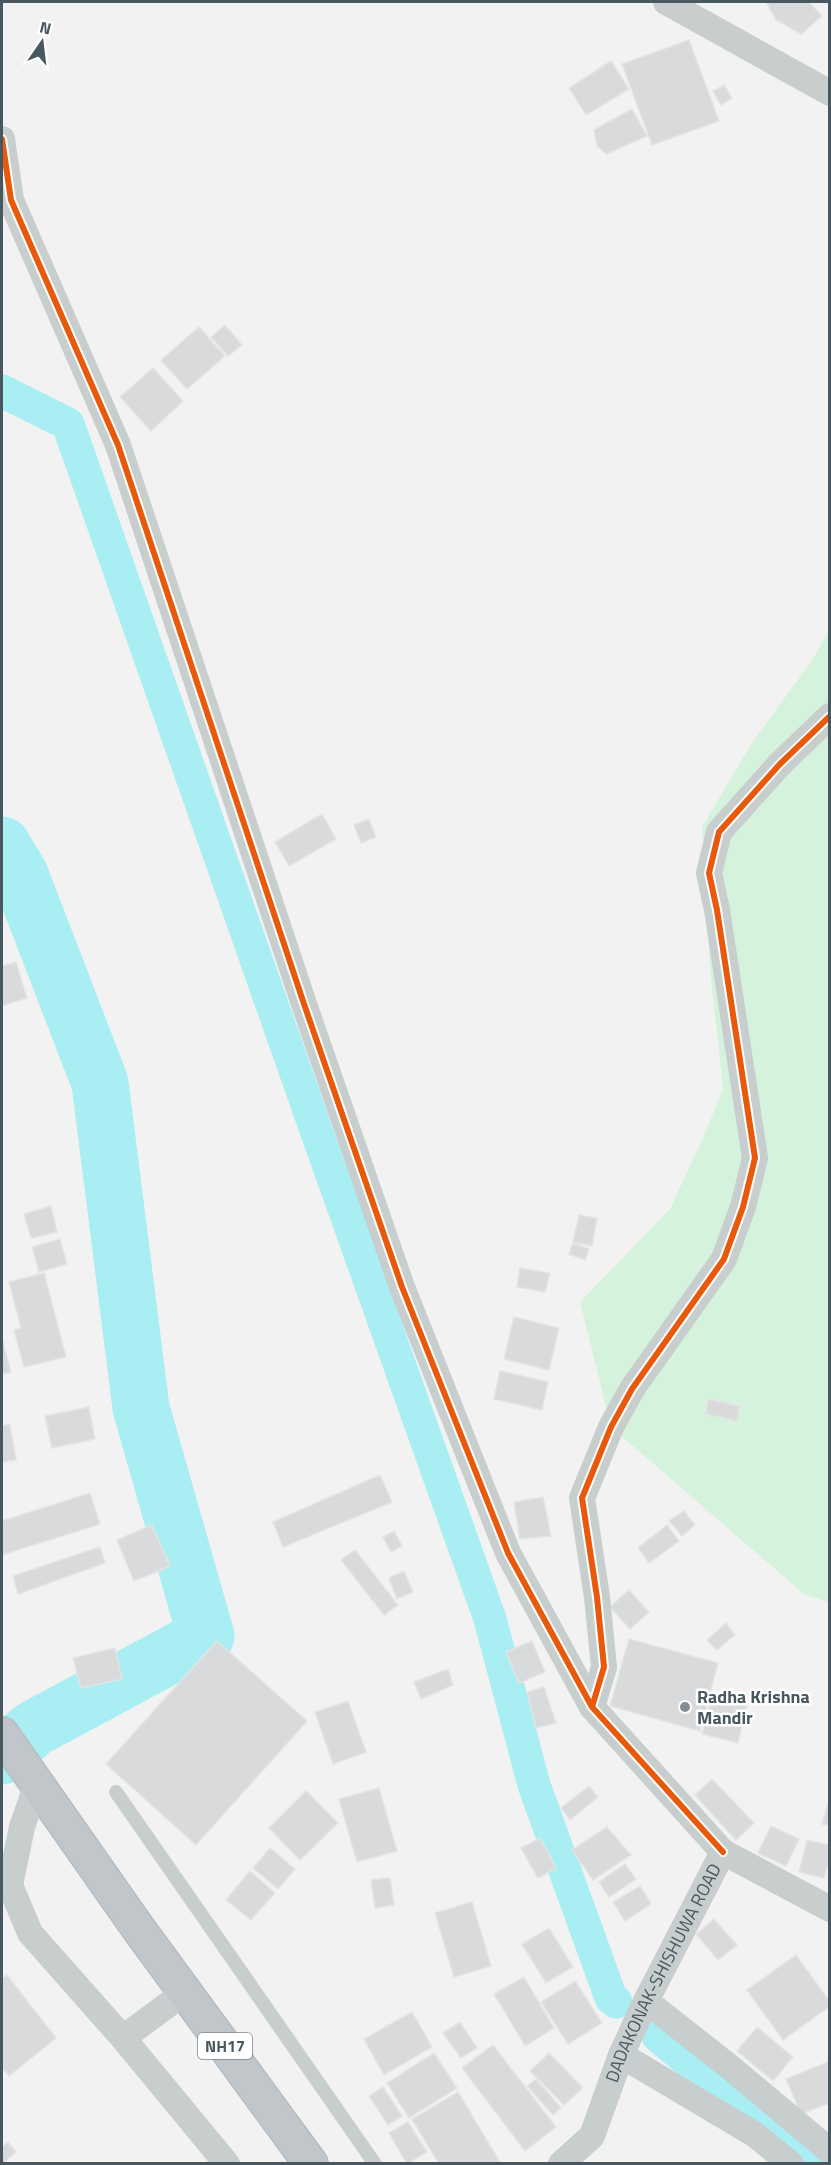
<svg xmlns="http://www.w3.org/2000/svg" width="831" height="2165" font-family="'Titillium Web',sans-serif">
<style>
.green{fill:#d5f2dc}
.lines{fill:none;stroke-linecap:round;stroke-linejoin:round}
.canal{stroke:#a8eef2;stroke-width:33}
.river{stroke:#a8eef2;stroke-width:57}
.building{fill:#d9dadb;stroke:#e3e4e4;stroke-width:1.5}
.trunk-casing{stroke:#b6bdc2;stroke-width:36}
.service{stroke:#c8cdce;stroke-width:14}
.minor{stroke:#c8cdce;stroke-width:26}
.trunk{stroke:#c0c6ca;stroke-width:33}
.cycleway-casing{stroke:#fff;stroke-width:10}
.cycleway{stroke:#e8590c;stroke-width:6}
.poi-dot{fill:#838e93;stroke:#fff;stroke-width:2}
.labels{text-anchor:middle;stroke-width:5;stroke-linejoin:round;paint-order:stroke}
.shield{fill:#fff;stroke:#7e8a90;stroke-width:1.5}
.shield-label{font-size:16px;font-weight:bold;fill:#475860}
.poi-label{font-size:18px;font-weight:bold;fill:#475860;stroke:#fff;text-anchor:start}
.street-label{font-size:18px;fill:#475860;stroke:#fff}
</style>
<rect width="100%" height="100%" fill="#f2f2f2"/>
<path class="green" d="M829 631V1602L805 1595 611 1427 580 1302 670 1209 703 1138 723 1089 710 968 702 827 753 741 811 662Z"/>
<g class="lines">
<path class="canal" d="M2 391 68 424 322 1147 490 1619 534 1785 611 1998 616 2002
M658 2036 813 2164"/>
<path class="river" d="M2 845 20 875 100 1083 141 1408 206 1636 33 1729 2 1756"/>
</g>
<path class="building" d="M766 2H809L822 16 801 34 776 20Z
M689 40 719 121 652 145 622 64Z
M611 61 629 89 586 115 569 88Z
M724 85 732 98 721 105 713 91Z
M632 109 647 136 607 154 597 146 594 130Z
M225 325 242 345 228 356 211 337Z
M199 327 225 356 187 389 161 360Z
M153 368 183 401 151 431 120 397Z
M322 814 336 839 289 866 275 842Z
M369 819 376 837 361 843 354 825Z
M16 962 27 998 2 1006V966Z
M51 1206 57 1232 31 1238 24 1214Z
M579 1215 597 1218 592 1246 573 1242Z
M60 1239 67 1264 39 1272 32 1247Z
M573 1243 589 1249 585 1260 569 1254Z
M520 1268 550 1273 545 1292 517 1287Z
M44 1273 66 1357 24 1367 14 1330 21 1328 9 1282Z
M514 1317 559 1328 549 1370 504 1359Z
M2 1338 11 1372 2 1374Z
M500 1371 548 1382 542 1410 494 1399Z
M708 1399 740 1406 737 1421 705 1414Z
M89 1407 95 1439 52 1448 45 1416Z
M10 1424 16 1460 2 1462V1426Z
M380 1475 392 1502 283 1547 273 1522Z
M90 1493 100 1524 2 1555V1521Z
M543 1497 551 1536 520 1539 514 1502Z
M684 1511 695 1525 682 1536 669 1521Z
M152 1525 170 1566 134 1581 117 1540Z
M667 1525 679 1541 649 1563 638 1548Z
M394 1531 402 1546 391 1552 383 1537Z
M100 1547 105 1563 18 1594 13 1576Z
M355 1550 398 1605 384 1615 341 1560Z
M404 1571 413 1592 397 1599 389 1578Z
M629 1590 649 1612 630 1629 610 1607Z
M726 1623 735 1635 717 1650 707 1640Z
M629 1639 718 1663 700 1731 610 1706Z
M217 1641 307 1721 196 1845 106 1764Z
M532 1641 545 1672 519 1683 506 1652Z
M115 1648 122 1679 81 1688 73 1658Z
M448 1669 453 1685 421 1699 414 1682Z
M544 1687 556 1723 536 1728 527 1692Z
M712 1696 747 1704 738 1743 702 1734Z
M348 1701 366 1752 333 1764 315 1712Z
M712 1779 754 1823 736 1840 695 1795Z
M589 1786 598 1797 570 1820 561 1808Z
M379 1788 397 1851 357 1862 339 1799Z
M306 1791 338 1823 300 1860 269 1828Z
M830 1797V1826L822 1824Z
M771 1826 799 1839 786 1866 758 1853Z
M607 1827 631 1855 593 1880 572 1850Z
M540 1838 556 1868 538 1878 521 1848Z
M807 1840 830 1845V1855L824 1878 799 1872Z
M270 1848 295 1869 278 1889 253 1868Z
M625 1864 636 1879 609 1897 599 1882Z
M250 1871 275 1893 251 1920 226 1900Z
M390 1878 394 1905 375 1908 371 1880Z
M640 1886 651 1904 625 1921 613 1902Z
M472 1902 491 1966 454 1977 435 1913Z
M714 1919 737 1945 718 1960 696 1934Z
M549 1928 573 1967 546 1983 522 1944Z
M796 1955 830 2002V2006L783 2040 747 1990Z
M7 1975 56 2038 9 2076 2 2067V1979Z
M524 1977 554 2028 525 2046 494 1994Z
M575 1981 602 2023 568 2044 541 2002Z
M412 2012 432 2047 384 2075 364 2039Z
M460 2022 477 2048 461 2058 443 2033Z
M757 2027 793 2057 773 2081 737 2051Z
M493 2045 556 2127 525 2151 462 2068Z
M434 2053 457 2088 409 2118 387 2083Z
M549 2053 583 2088 564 2105 530 2071Z
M830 2061V2103L801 2114 786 2079Z
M536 2079 561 2108 553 2115 527 2086Z
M383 2087 402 2116 388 2125 369 2096Z
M458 2092 501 2164H439L412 2119Z
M408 2122 427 2152 407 2164 389 2133Z
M8 2142 16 2152 2 2164V2147Z"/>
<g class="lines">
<g class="trunk-casing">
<path id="trunk" d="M2 1734 138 1928 311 2164"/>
</g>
<path class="service" d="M116 1792 375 2164"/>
<g class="minor">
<path d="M666 2 830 93"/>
<path d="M2 139 11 200 118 445 304 1004 402 1287 508 1553 592 1707 723 1852"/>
<path d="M592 1707 604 1667 597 1597 582 1498 611 1427 632 1389 724 1259 743 1207 755 1158 717 910 709 873 719 832 780 764 830 716"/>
<path d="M37 1784 22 1827 10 1885 30 1933 123 2038 227 2164"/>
<path d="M646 2001 731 2068 830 2151"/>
<path d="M123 2038 185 1992"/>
<path d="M621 2055 754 2134 791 2164"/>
<path id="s1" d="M561 2164 592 2136 621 2055 646 2001 723 1852 830 1909"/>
</g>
<use href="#trunk" class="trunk"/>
<g class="cycleway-casing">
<path id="cycleway" d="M2 139 11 200 118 445 304 1004 402 1287 508 1553 592 1707 723 1852
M592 1707 604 1667 597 1597 582 1498 611 1427 632 1389 724 1259 743 1207 755 1158 717 910 709 873 719 832 780 764 830 716"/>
</g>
<use href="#cycleway" class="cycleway"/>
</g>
<circle class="poi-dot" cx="685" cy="1707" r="6"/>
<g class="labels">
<rect class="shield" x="198" y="2033" width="54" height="26" rx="4.5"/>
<g class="shield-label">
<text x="225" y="2052">NH17</text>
</g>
<g class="poi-label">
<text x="697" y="1703">Radha Krishna<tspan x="697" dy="21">Mandir</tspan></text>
</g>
<g class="street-label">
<text dy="6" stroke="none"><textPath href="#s1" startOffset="220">DADAKONAK-SHISHUWA ROAD</textPath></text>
</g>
</g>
<rect width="831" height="2165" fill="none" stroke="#475860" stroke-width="6"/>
<g transform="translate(42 42) rotate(14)" stroke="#ffffff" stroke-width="4.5" paint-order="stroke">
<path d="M0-4.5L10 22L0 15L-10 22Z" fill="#475860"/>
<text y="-9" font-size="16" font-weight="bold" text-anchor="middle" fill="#475860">N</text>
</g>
</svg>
